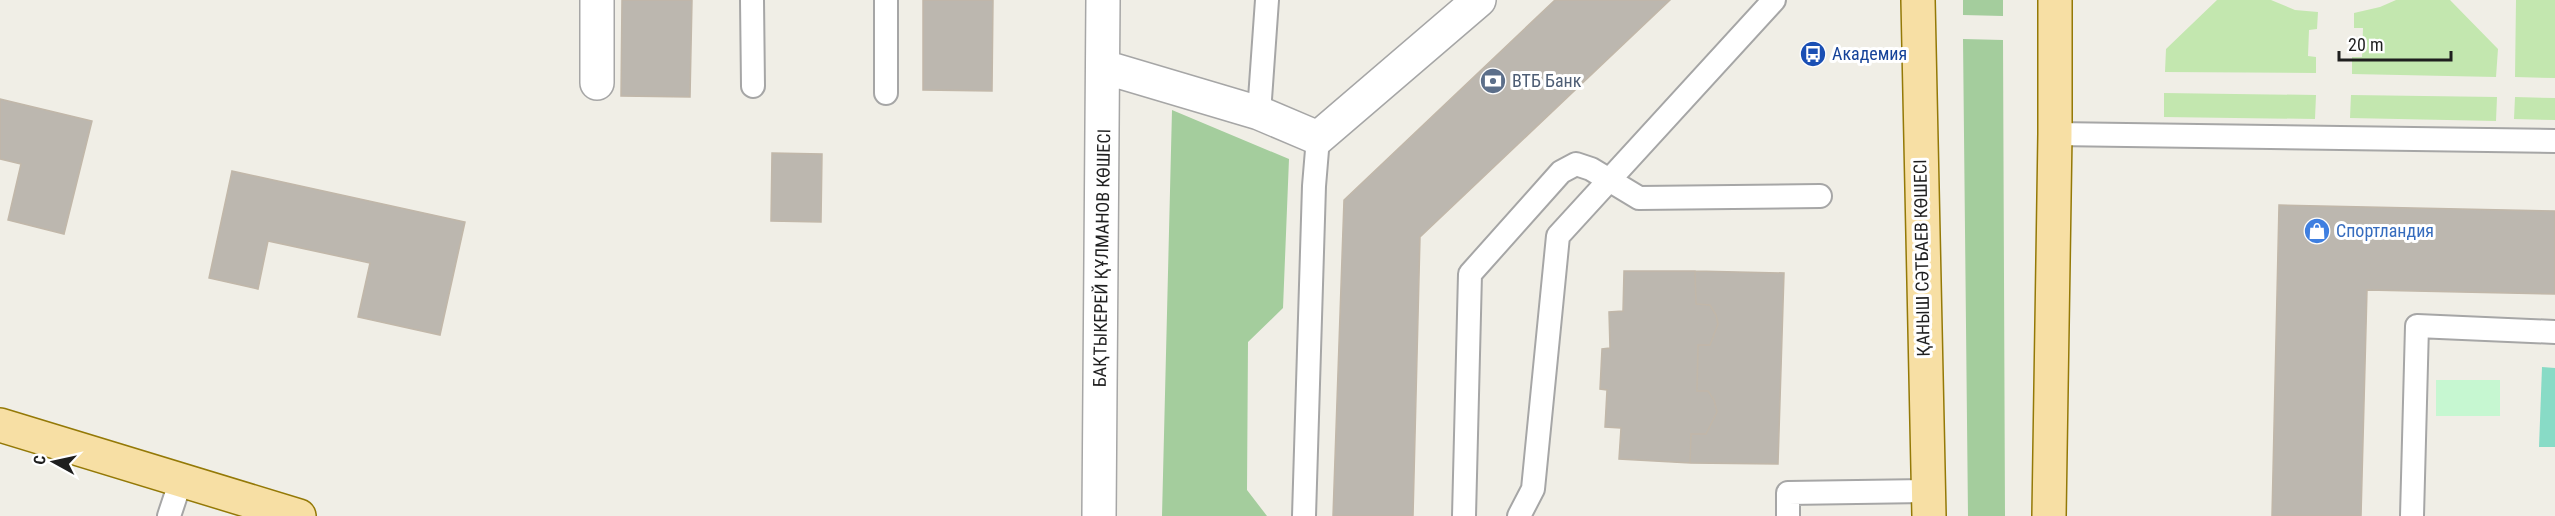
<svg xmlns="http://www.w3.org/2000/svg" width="2555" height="516" font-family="'Roboto Condensed',sans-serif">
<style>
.grass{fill:#c3e7af}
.forest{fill:#a4cd9d}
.park{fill:#c6f7d1}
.pitch{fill:#88dbc6}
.building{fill:#bcb7af;stroke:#c1b7a9;stroke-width:1.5}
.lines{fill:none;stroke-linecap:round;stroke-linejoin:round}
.lane-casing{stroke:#a6a6a6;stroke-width:26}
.street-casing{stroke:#a6a6a6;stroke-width:36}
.primary-casing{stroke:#947907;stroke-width:36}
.lane{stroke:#fff;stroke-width:22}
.street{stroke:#fff;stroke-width:33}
.primary{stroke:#f7dfa4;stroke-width:33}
.labels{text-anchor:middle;stroke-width:6;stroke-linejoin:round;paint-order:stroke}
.transit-label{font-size:18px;fill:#164399;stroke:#fff;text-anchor:start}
.service-label{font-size:18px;fill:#4e5e75;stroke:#fff;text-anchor:start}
.shop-label{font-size:18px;fill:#366cbe;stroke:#fff;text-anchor:start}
.street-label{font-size:18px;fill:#1f1f1f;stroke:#fff}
</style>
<rect width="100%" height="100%" fill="#f0eee6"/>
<path class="grass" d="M2217 0H2271L2295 10 2318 12 2317 29 2309 30 2308 56 2316 57V73L2165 72 2166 49Z
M2396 0H2450L2498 49 2496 77 2352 74V57H2362L2363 28H2354V13L2380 7Z
M2516 0H2555V78L2515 77Z
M2164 93 2316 95 2315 119 2164 117Z
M2351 95 2497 97 2496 121 2350 118Z
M2515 97 2555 98V120L2514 119Z"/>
<path class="forest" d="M1963 0H2003V16L1963 15Z
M1963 39 2003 40 2005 516H1968Z
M1172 110 1289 159 1283 308 1248 342 1247 490 1267 516H1162Z"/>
<path class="park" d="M2436 380H2500V416H2436Z"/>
<path class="pitch" d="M2542 367 2555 368V447H2539Z"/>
<path class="building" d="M622 0H692L690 97 621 96Z
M923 0H993L992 91 923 90Z
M1555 0H1670L1420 237 1413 516H1333L1344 200Z
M0 99 92 121 64 234 8 220 21 164 0 159Z
M772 153 822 154 821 222 771 221Z
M232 171 465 222 440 335 358 317 370 263 268 241 258 289 209 278Z
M2279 205 2555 211V294L2367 290 2361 516H2272Z
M1624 271H1695L1696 304 1710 305 1716 315 1718 324 1710 345H1698L1697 391H1708L1714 400 1717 412 1706 434H1691L1690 463 1619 459 1621 428 1605 427 1607 390 1600 389 1602 349 1610 348 1609 312 1623 311Z
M1695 271 1784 273 1778 464 1690 463 1691 434H1706L1717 412 1714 400 1708 391H1697L1698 345H1710L1718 324 1716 315 1710 305 1696 304Z"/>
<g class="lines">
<g class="lane-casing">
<path id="lane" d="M752 0 753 86
M886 0V93
M1259 113 1267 0
M2055 134 2555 141
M169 516 181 480
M1304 516 1314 186 1318 138
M1464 516 1470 274 1561 172 1576 164 1591 169 1639 198 1820 196
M1519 516 1533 489 1558 236 1774 0
M1788 516V493L1926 491
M2412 516 2417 326 2555 332"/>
</g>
<g class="street-casing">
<path id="street" d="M1104 67 1259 113 1318 138 1479 0
M597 83V0
M1099 516 1103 0"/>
</g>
<g class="primary-casing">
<path id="primary" d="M1918 0 1929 516
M0 425 299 516
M2049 516 2055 134V0"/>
</g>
<use href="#lane" class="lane"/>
<use href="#street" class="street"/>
<use href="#primary" class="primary"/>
</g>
<defs>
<g id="bus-disc" transform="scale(1.35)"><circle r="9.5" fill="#1a4fb4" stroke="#fff"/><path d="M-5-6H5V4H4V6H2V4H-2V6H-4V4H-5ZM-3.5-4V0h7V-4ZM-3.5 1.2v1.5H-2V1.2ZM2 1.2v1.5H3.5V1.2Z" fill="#fff"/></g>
<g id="bank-disc" transform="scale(1.35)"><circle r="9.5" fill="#5c6f8a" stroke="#fff"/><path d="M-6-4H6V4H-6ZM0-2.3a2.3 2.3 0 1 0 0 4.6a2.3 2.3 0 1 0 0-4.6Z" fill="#fff"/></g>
<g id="shop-disc" transform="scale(1.35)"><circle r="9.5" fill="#3f7fe0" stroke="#fff"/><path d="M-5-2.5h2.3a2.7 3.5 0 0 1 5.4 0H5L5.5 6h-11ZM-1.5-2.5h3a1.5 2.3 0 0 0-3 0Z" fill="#fff"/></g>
</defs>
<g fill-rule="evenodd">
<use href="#bus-disc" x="1813" y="54"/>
<use href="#bank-disc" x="1493" y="81"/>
<use href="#shop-disc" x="2317" y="231"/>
</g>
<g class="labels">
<g class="transit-label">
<text x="1832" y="60">Академия</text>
</g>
<g class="service-label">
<text x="1512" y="87">ВТБ Банк</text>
</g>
<g class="shop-label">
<text x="2336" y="237">Спортландия</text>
</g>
<g class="street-label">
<text transform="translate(1102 258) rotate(-89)" y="6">БАҚТЫКЕРЕЙ ҚҰЛМАНОВ КӨШЕСІ</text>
<text transform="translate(1922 258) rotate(-91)" y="6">ҚАНЫШ СӘТБАЕВ КӨШЕСІ</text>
</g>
</g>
<g transform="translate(54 462) rotate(278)" stroke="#ffffff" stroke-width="4.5" paint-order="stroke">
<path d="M0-4.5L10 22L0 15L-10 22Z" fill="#1f1f1f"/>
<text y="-9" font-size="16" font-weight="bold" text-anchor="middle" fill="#1f1f1f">С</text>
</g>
<path d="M2339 51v9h112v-9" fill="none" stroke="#1f1f1f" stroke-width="3"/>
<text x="2348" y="51" font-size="18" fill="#1f1f1f" stroke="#ffffff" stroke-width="4.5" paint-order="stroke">20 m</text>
</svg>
